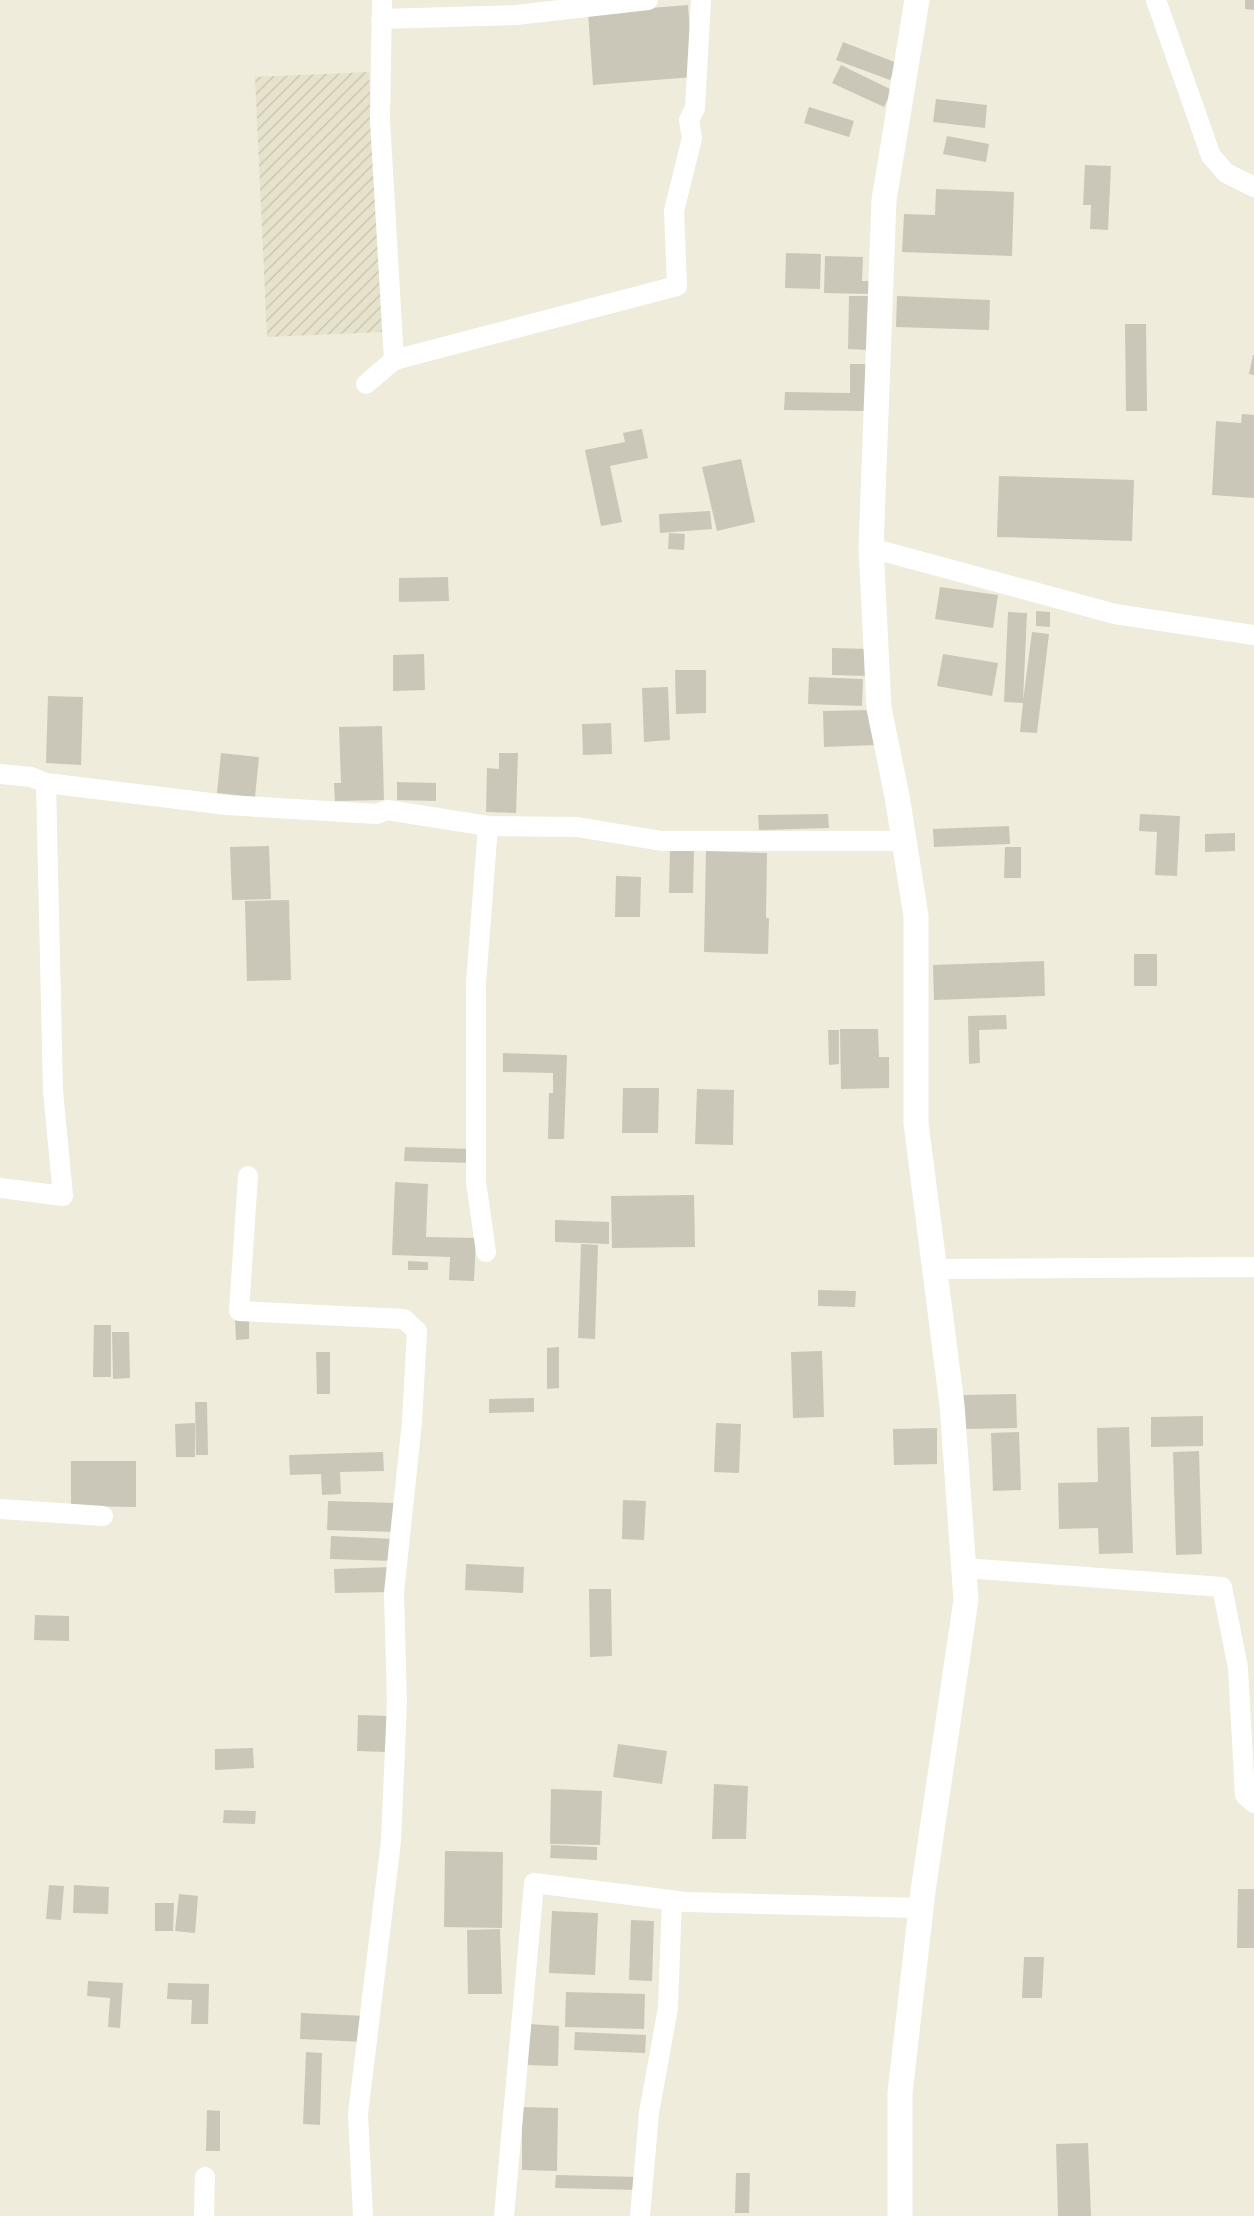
<svg xmlns="http://www.w3.org/2000/svg" width="1254" height="2216" font-family="Figtree,sans-serif">
<style>
.industrial{fill:url(#industrial-furrows)}
.building{fill:#cac7b8}
.lines{fill:none;stroke-linecap:round;stroke-linejoin:round}
.minor{stroke:#fff;stroke-width:20}
.tertiary{stroke:#fff;stroke-width:25}
</style>
<defs>
<pattern id="industrial-furrows" width="10" height="10" patternUnits="userSpaceOnUse" patternTransform="scale(1.25)"><rect width="10" height="10" fill="#e7e2cb"/><path d="M-1 1l2-2M0 10L10 0M9 11l2-2" fill="none" stroke="#c6c2ae"/></pattern>
</defs>
<rect width="100%" height="100%" fill="#efecdc"/>
<path class="industrial" d="M369 72 382 332 267 337 255 77Z"/>
<path class="building" d="M1245 0H1254V10L1245 9Z
M688 5 693 77 593 85 588 13Z
M843 42 897 63 890 80 836 60Z
M841 65 892 90 884 107 832 83Z
M936 99 987 105 985 128 933 122Z
M809 107 854 121 849 137 804 123Z
M947 136 989 144 986 162 943 154Z
M1085 165 1111 166 1108 230 1090 229 1091 205H1083Z
M936 189 1014 192 1012 256 902 252 904 214 935 215Z
M786 253 821 254 820 289 785 288Z
M825 256 863 257 862 281H872V294L824 293Z
M849 296H870L869 350 848 349Z
M897 296 990 300 989 330 896 327Z
M1125 324H1146L1147 411H1126Z
M1253 355H1254V375L1249 374Z
M850 364H870L869 411 784 410 785 392 850 393Z
M1242 414 1254 415V498L1212 495 1216 421 1241 423Z
M642 429 648 458 610 466 622 522 601 526 585 450 625 442 623 433Z
M741 459 755 522 717 531 702 467Z
M999 476 1134 480 1132 541 997 537Z
M710 511 712 529 660 533 659 514Z
M669 533 685 534 684 550 668 549Z
M448 577 449 601 399 602V578Z
M940 587 998 595 993 628 935 619Z
M1036 611 1050 612V627L1036 626Z
M1008 612 1027 613 1023 701 1032 632 1049 634 1037 733 1020 732 1023 703 1004 702Z
M832 648 870 649 868 676 832 675Z
M424 654 425 690 393 691V655Z
M943 654 998 663 992 696 937 686Z
M675 670H706V713L676 714Z
M809 677 863 679 862 706 808 704Z
M668 687 670 740 644 742 642 688Z
M48 696 83 697 81 765 46 763Z
M874 710 876 745 824 747 823 711Z
M611 723 612 754 583 755 582 724Z
M382 726 384 800 335 801 334 783H341L339 727Z
M221 753 259 757 255 797 217 793Z
M499 753H518L516 813 486 812 487 768 499 769Z
M397 782 436 783V801L397 800Z
M828 814 829 828 759 830 758 815Z
M1140 814 1180 816 1177 876 1155 875 1157 832 1139 831Z
M1009 826 1010 844 934 847 933 829Z
M1235 833V851L1205 852V834Z
M269 846 271 899 232 900 230 847Z
M1005 847H1021V878H1004Z
M670 850 694 851 693 893H669Z
M706 851 767 853 766 918H769L768 954 704 952Z
M616 876 641 877 640 917H615Z
M289 900 291 980 247 981 245 901Z
M1134 954H1157V986H1134Z
M1044 961 1045 996 934 1000 933 965Z
M1006 1015 1007 1029 979 1030 980 1063 969 1064 968 1016Z
M840 1029H878L879 1057H889V1088L841 1089Z
M828 1030H839V1064L829 1065Z
M503 1053 567 1055 564 1139H548L549 1093H553V1073L503 1072Z
M623 1088H659L658 1133H622Z
M697 1089 734 1090 733 1145 695 1144Z
M405 1147 473 1149 472 1163 404 1161Z
M395 1182 428 1184 426 1237 476 1238 474 1281 449 1280 450 1257 392 1255Z
M694 1195 695 1247 612 1248 611 1196Z
M555 1220 609 1222V1244L555 1242Z
M581 1244 598 1245 595 1339 578 1338Z
M408 1261 428 1262V1270H408Z
M818 1290 856 1291 855 1307 818 1306Z
M235 1319H249V1339L236 1340Z
M94 1325H111V1377H93Z
M112 1332H129L130 1378 113 1379Z
M559 1347V1388L547 1389V1348Z
M822 1351 824 1417 793 1418 791 1352Z
M316 1352H330V1394H317Z
M1016 1394 1017 1428 964 1429 963 1395Z
M534 1398V1412L489 1413V1399Z
M195 1402H207L208 1455H196Z
M1203 1416V1446L1151 1447V1417Z
M195 1423V1457H176L175 1424Z
M716 1423 741 1424 739 1473 714 1472Z
M1129 1427 1133 1553 1099 1554 1098 1528 1059 1529 1058 1483 1098 1482 1097 1428Z
M937 1428V1464L894 1465 893 1429Z
M1019 1432 1021 1490 993 1491 991 1433Z
M1199 1451 1202 1554 1176 1555 1173 1452Z
M383 1452 384 1471 340 1472 341 1494 322 1495 321 1474 290 1475 289 1455Z
M71 1461H136V1507L71 1506Z
M623 1500 646 1501 644 1540 622 1539Z
M328 1501 395 1503V1532L327 1530Z
M331 1536 394 1539 393 1561 330 1559Z
M466 1564 524 1567 523 1593 465 1590Z
M391 1567V1592L335 1593 334 1569Z
M589 1589H611L612 1656 590 1657Z
M35 1615 69 1616V1641L34 1640Z
M358 1715 389 1716 387 1752 357 1751Z
M618 1744 667 1751 662 1784 613 1777Z
M253 1748 254 1768 215 1770V1749Z
M714 1784 748 1786 746 1839H712Z
M551 1789 602 1791 600 1845 550 1844Z
M224 1810 256 1811 255 1824 223 1823Z
M551 1845 597 1847V1860L550 1858Z
M445 1851 503 1852 502 1928 444 1927Z
M49 1885 64 1886 61 1920 46 1919Z
M74 1885 109 1887 108 1914 73 1913Z
M1238 1889H1254V1948H1237Z
M179 1894 198 1896 195 1933 175 1931Z
M155 1903H174L173 1931H155Z
M552 1911 598 1913 595 1975 549 1973Z
M631 1920 654 1921 652 1981 629 1980Z
M500 1929 502 1994H468L467 1930Z
M1024 1957H1044L1042 1998H1022Z
M88 1981 123 1983 120 2028 108 2027 110 1998 87 1996Z
M168 1983 209 1984 208 2024H191L192 2000 167 1999Z
M566 1992 645 1994 644 2029 565 2027Z
M301 2013 365 2016 364 2042 300 2039Z
M529 2024 559 2026 558 2066 527 2065Z
M575 2032 646 2035 645 2053 574 2050Z
M306 2052 322 2053 320 2125 303 2124Z
M522 2107 558 2108 557 2171 522 2170Z
M207 2110 220 2111V2151H206Z
M1088 2143 1091 2216H1058L1056 2144Z
M736 2173H750L749 2213H735Z
M556 2175 639 2177V2190L555 2188Z"/>
<g class="lines">
<path class="minor" d="M382 0 380 120 394 360
M1156 0 1211 156 1226 173 1254 187
M381 19 516 15 648 0
M366 384 394 360 677 286 674 211 692 138 689 120 695 108 701 0
M871 548 1115 614 1254 635
M0 774 31 777 46 783 227 805 377 814 387 810 488 826 577 827 662 841H904
M248 1176 239 1311 404 1319 417 1331 412 1422 394 1593 397 1702 391 1841 358 2114 363 2216
M0 1188 63 1196 53 1091 46 783
M486 1252 476 1182V983L488 826
M935 1269 1254 1267
M0 1509 103 1516
M964 1568 1222 1587 1238 1668 1245 1795 1254 1803
M204 2216 205 2177
M504 2216 534 1883 686 1902 921 1908
M640 2216 649 2113 668 2008 672 1900"/>
<path class="tertiary" d="M900 2216V2093L923 1891 966 1600 952 1405 916 1123V916L897 796 879 708 871 548 884 200 917 0"/>
</g>
</svg>
